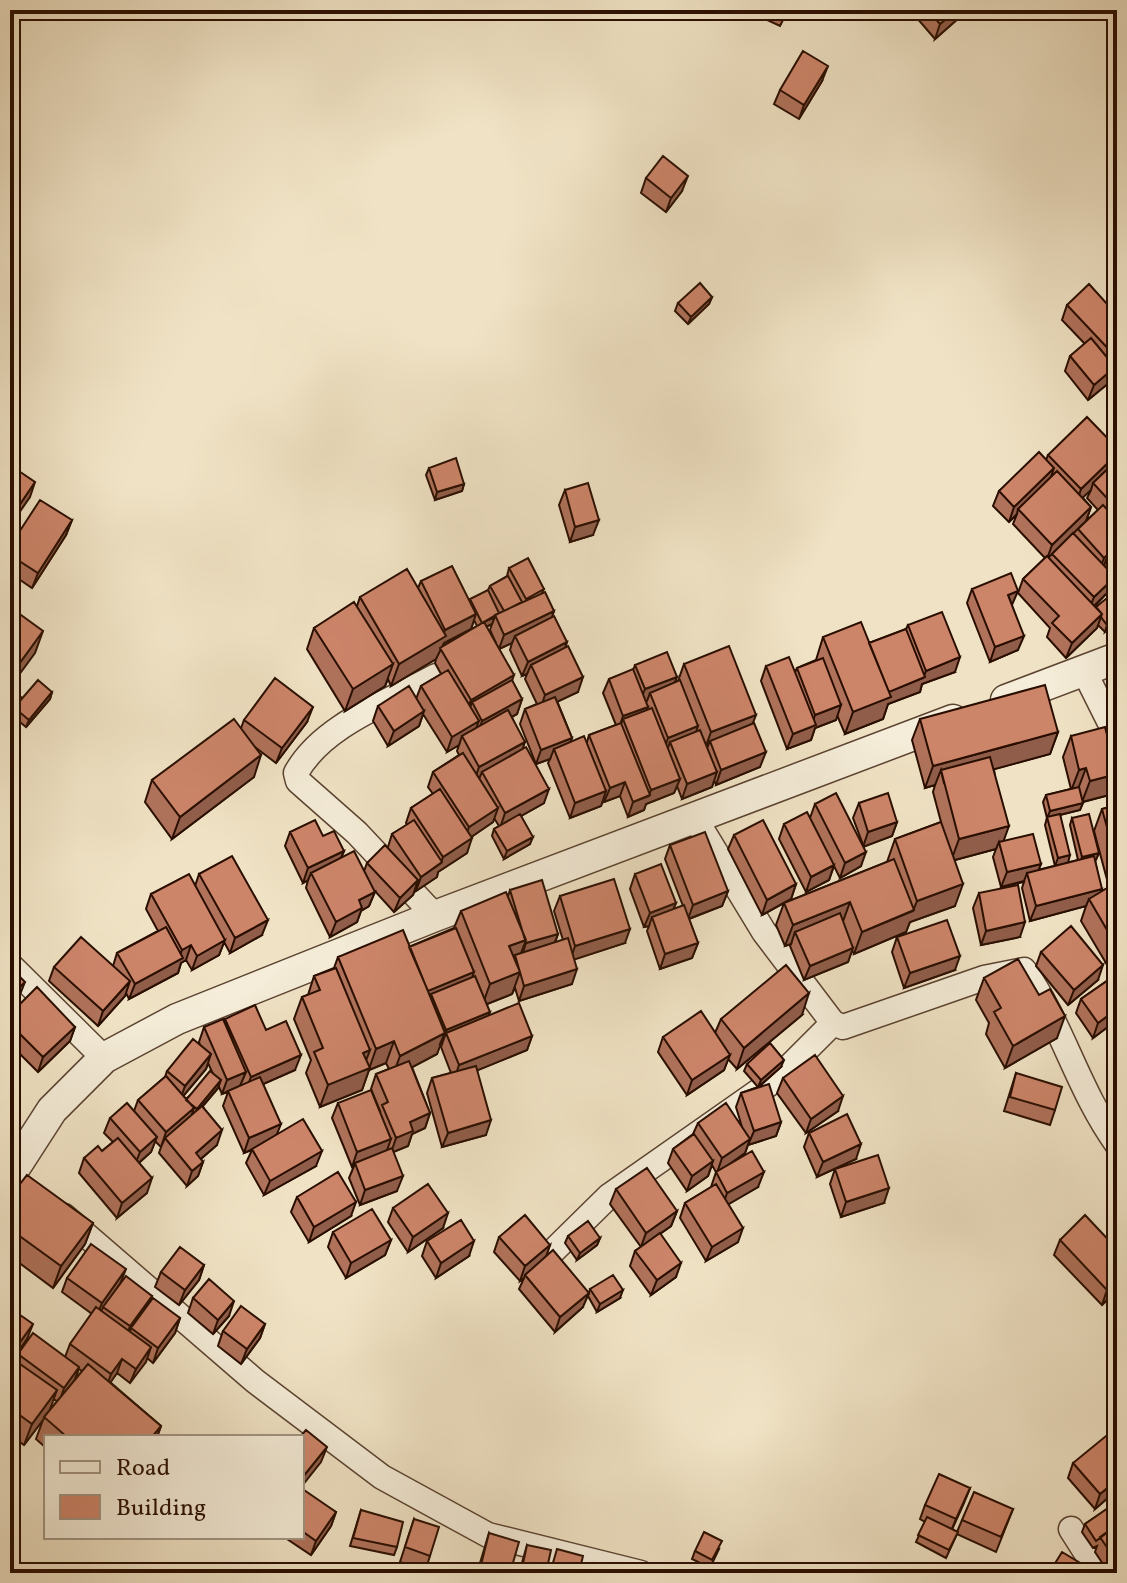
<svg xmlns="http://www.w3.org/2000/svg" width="1127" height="1583" font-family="Vollkorn,serif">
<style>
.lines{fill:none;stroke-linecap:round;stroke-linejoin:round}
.minor-casing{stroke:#5b4331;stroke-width:27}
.tertiary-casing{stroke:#5b4331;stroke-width:33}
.minor{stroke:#f5edd9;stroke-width:24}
.tertiary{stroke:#f5edd9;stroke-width:30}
.wall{fill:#b0725b;stroke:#290e00;stroke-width:2;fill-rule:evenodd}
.shaded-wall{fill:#905d4a;stroke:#290e00;stroke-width:2}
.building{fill:#cd856a;stroke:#290e00;stroke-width:2}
</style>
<rect width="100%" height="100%" fill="#f0e3c5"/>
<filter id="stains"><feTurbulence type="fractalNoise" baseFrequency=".0025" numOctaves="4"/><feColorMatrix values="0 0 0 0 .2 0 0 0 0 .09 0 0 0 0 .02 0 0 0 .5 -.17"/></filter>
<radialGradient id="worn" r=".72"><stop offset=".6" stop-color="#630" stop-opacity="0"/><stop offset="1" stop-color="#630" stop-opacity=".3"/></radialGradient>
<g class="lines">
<g class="minor-casing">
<path id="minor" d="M1084 671 1117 737
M696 820 764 932 833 1023 843 1027 984 978 1024 970C1062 1024 1078 1090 1117 1144
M435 916 357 833 298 781 296 773C322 725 391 701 436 676
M10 965 104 1058
M64 1216 255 1381 382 1477 488 1535 641 1573
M548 1256 609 1196 779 1077 833 1023
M1071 1529 1099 1573"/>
</g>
<g class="tertiary-casing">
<path id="tertiary" d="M1006 700 1117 658
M10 1175 52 1110 104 1058 177 1019 435 916 953 720"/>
</g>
<use href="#minor" class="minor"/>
<use href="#tertiary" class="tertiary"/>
</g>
<path class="wall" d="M746 10H788L780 26Z
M910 10H962L960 17 935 39Z
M822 81 799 119 774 104 780 90Z
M646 178 682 191 666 212 641 193Z
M712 297 709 304 688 324 675 311 678 303Z
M1067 305 1117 315V364L1114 366 1115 367 1110 382 1088 400 1065 371 1070 356 1085 344 1062 320Z
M1117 448V594L1111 587 1109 591 1095 606 1117 622 1105 632 1098 625 1097 628 1066 658 1047 637 1050 628 1018 593 1023 579 1045 558 1013 524 1017 514 1009 522 993 506 999 491 1046 460 1048 455ZM1091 490 1087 498 1098 510 1086 521 1091 507 1082 497Z
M429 468 464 484 462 491 435 500 426 475Z
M565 490 593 535 570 542 559 505Z
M72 520 66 535 32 588 10 573V546Z
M509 568 544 589 542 593 554 611 551 618 567 642 565 648 578 692 557 701 572 738 570 742H587L589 735 616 725 603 693 609 679 633 670 635 665 674 683 678 681 684 664 753 724 760 767 716 785 714 780 712 787 682 799 677 786 674 793 646 804 644 810 628 817 620 796 604 802 603 800 601 806 570 818 548 763 550 759 536 764 520 724 525 709 537 704 525 679 527 674 522 676 510 650 512 643 499 649 512 681 522 699 517 714 512 717 544 803 521 816 530 844 504 859 492 836 494 829 499 826 494 818 493 822 471 837 467 853 438 872 437 877 416 891 415 890 413 895 394 912 375 891 369 906 361 911 357 922 330 937 306 888 308 880 303 883 285 846 290 832 323 836 344 851 341 858 364 871 367 863 388 847 392 834 407 825 406 823 411 808 433 794 428 787 433 772 459 755 457 751 459 745 447 752 423 714 419 726 388 746 373 721 378 706 416 699 421 686 441 674 435 663 436 659 391 686 388 679 385 686 345 711 307 649 314 628 357 606 360 597 418 588 421 581 470 600 488 590 490 586 507 576ZM474 620 477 626 442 647 444 643 471 629ZM492 624 490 630 496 643 486 627Z
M972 589 1012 605 1018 650 990 662 967 603Z
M908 625 955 672 922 684 920 692 888 704 883 719 845 734 837 715 836 720 815 728 811 740 787 749 761 681 766 666 795 672 797 668 816 660 823 637 869 643 906 629Z
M10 687 19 702 52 692 50 699 26 727 14 717 10 723Z
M920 719 1058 732 1050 754 994 769 1003 841 1041 864 1038 870 1078 860 1070 825 1072 818 1099 853 1095 860 1101 892 1109 887 1094 831 1102 809 1117 805V973L1113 975 1081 921 1086 906 1030 921 1022 888 1024 882 1001 887 993 857 996 849 955 860V906L910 922 906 932 854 954 852 950 848 962 804 980 790 946 791 944 785 946 776 925 784 903 887 862 895 839 941 822 933 792 935 785 925 788 912 740Z
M244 720 307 722 276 763 256 748 254 777 172 839 145 802 152 780 241 728Z
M1071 736 1117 793 1083 802 1080 810 1060 815 1068 863 1055 866 1045 825 1047 818 1043 802 1046 795 1071 789 1063 757Z
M859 803 897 822 892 836 864 846 861 866 840 878 834 866 829 880 806 892 779 839 784 824 810 818 815 804 862 842 853 818Z
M734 835 796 884 791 899 762 915 728 849Z
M670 845 728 891 722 906 689 919 698 943 692 958 660 969 647 931 649 926 644 927 630 889 635 874 676 903 673 909 683 906 665 859Z
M199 874 262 935 230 953 224 942 219 955 192 970 186 960 181 963 178 973 129 999 126 993 125 996 98 1026 49 981 54 967 113 966 117 953 158 931 146 909 151 894 195 886Z
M510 890 558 934 555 943 563 940 554 911 560 896 625 943 574 959 572 984 519 1001 515 988 512 994 487 1004 488 1015 532 1036 527 1050 477 1070 486 1135 442 1147 427 1093 432 1078 451 1073 441 1047 442 1044H440L437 1054 412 1067 430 1113 425 1128 412 1134 408 1146 393 1152 397 1191 360 1205 349 1178 354 1166 352 1167 332 1118 338 1103 380 1111 371 1089 376 1074 389 1069 386 1063 369 1070 362 1090 320 1107 306 1073 311 1060 294 1019 302 997 308 995 314 976 334 968 338 957 409 947 454 928 461 911 508 896Z
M979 893 1020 937 981 945 973 908Z
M897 937 955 970 904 988 892 952Z
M1041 952 1098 980 1068 1005 1036 966Z
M1117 974V1020L1093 1038 1076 1013 1081 999Z
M984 978 1039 995 1057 1038 1005 1068 986 1034 989 1023 976 1000Z
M10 1014 75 1027 70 1041 38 1072 10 1044Z
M802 1015 737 1069 728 1059 724 1070 687 1095 658 1052 663 1037 715 1033 721 1019Z
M225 1019 266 1030 295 1070 263 1084 277 1134 316 1166 264 1195 246 1163 252 1150 244 1153 223 1106 228 1092 222 1094 219 1087 203 1106 217 1145 201 1159 203 1162 198 1176 187 1186 159 1153 161 1147 155 1141 151 1152 139 1163 147 1193 117 1218 79 1173 84 1158 102 1151 113 1142 104 1133 110 1118 134 1111 138 1100 165 1077 167 1071 200 1045 199 1042 204 1027 224 1021ZM208 1063 213 1074 186 1099 183 1096 206 1069Z
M747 1064 781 1067 759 1087 781 1122 776 1136 748 1145 745 1153 726 1166 758 1187 728 1204 738 1242 706 1261 680 1218 685 1203 711 1187 716 1172 712 1165 708 1176 687 1191 668 1163 673 1149 693 1134 698 1123 742 1127 736 1107 741 1093 758 1087 744 1071Z
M1016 1073 1055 1110 1050 1125 1004 1111Z
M783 1078 838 1111 806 1133 777 1093Z
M809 1133 856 1159 817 1177 804 1147Z
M835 1169 884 1203 841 1217 830 1184Z
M616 1189 677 1211 671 1226 660 1234 676 1277 651 1295 630 1266 635 1251 641 1247 610 1204Z
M10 1197 93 1223 85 1244 53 1288 10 1256Z
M297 1197 351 1216 309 1242 291 1212Z
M393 1208 443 1228 408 1252 388 1222Z
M333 1232 391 1240 385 1255 346 1278 328 1247Z
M568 1236 600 1238 597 1245 577 1260 565 1243Z
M499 1237 550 1245 546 1256 583 1307 555 1332 519 1289 524 1278 520 1281 494 1252Z
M1060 1240 1117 1290 1102 1305 1054 1255Z
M427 1241 469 1256 436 1278 422 1256Z
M204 1265 199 1280 179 1305 155 1287 161 1272Z
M67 1278 121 1283 152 1296 149 1303 180 1318 175 1333 153 1363 147 1358 130 1383 117 1373 110 1382 161 1426 157 1437H46V1448L36 1439 43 1420 24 1445 10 1435V1308L27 1339 13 1359 16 1361 18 1354 65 1357 70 1344 92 1314 62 1292ZM79 1369 82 1371 75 1380ZM53 1399 57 1401 49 1411Z
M590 1289 620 1298 597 1312 588 1296Z
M193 1298 229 1316 213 1334 188 1313Z
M265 1324 260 1338 241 1364 218 1346 223 1331Z
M1073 1463 1117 1490 1095 1509 1068 1478Z
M970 1488 952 1529 957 1532 962 1520 1013 1509 996 1552 957 1534 946 1558 916 1542 925 1522 920 1519 925 1505Z
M302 1494 336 1512 331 1526 311 1555 284 1537H302Z
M1117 1498V1573H1109L1095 1552 1097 1546 1093 1548 1082 1532 1085 1524 1109 1508 1111 1501Z
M361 1510 397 1547 394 1555 350 1546Z
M414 1519 430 1556 425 1571 400 1562Z
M489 1533 510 1573H477Z
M527 1545 546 1573H519Z
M719 1549 710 1568 692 1559 695 1551Z"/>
<path class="shaded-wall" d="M957 10H962L960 17 935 39 940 24Z
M828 66 822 81 799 119 804 105Z
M688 176 682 191 666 212 671 198Z
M712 297 709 304 688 324 691 317Z
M1117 354V364L1110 370 1115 356Z
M1115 367 1110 382 1088 400 1094 385Z
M1117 454V460L1093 483 1091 490 1076 504 1081 489Z
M1054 468 1049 483 1018 509 1017 514 1009 522 1014 507Z
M35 482 30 497 10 526V519Z
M464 484 462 491 435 500 437 492Z
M1091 507 1086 521 1047 559 1052 545Z
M72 520 66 535 32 588 38 573Z
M599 520 593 535 570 542 575 527Z
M1117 546V556L1106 560 1103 569 1098 573 1104 558Z
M1115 577 1109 591 1088 612 1094 597Z
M1018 591 1012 605 1008 595Z
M554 611 549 626 515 636 512 643 499 649 504 635Z
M476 614 471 629 444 643 436 659 391 686 399 664 442 638 445 630Z
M1102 614 1097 628 1066 658 1072 643Z
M495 617 492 624 479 630 482 623Z
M1117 617V622L1105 632 1107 625Z
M43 631 35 653 10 687 11 675Z
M1024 636 1018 650 990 662 995 647Z
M567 642 562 657 531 665 527 674 522 676 528 662Z
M960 657 955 672 922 684 920 692 888 704 883 719 845 734 853 712 888 692 923 678 926 671Z
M393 664 385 686 345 711 353 689Z
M514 675 509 690 472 702 468 714 465 715 471 700Z
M583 677 578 692 540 710 545 695Z
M677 677 671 691 650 693 647 701 639 704 645 689Z
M52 692 50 699 26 727 29 720Z
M21 697 14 718 10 723V710Z
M522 699 517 714 477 736 482 721Z
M841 705 836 720 815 728 811 740 787 749 793 734 811 727 815 715Z
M313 707 307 722 276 763 282 748Z
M648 707 642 721 623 719 618 731 623 716Z
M424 711 419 726 388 746 394 731Z
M756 715 748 736 710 741 705 753 703 754 711 732Z
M479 721 473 736H462L459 745 447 752 452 737Z
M698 726 693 741 670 742 667 751 663 753 668 738Z
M1058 732 1050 754 944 783 941 770 935 785 925 788 933 766Z
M572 738 566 753 554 749 550 759 536 764 541 750Z
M525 742 520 757 482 772 479 779 474 782 479 767Z
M766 752 760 767 716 785 721 770Z
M261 755 254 777 172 839 180 817Z
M1086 768 1078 789 1071 791 1079 770Z
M717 772 712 787 682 799 687 784Z
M1117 774V793L1082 802 1090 781Z
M680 779 674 793 646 804 644 810 628 817 633 802 649 796 651 790Z
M625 782 620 796 604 802 610 788Z
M549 789 544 803 500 828 505 813Z
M606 791 601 806 570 818 575 803Z
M1083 803 1080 810 1047 818 1050 811Z
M498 808 493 822 464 842 469 827Z
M897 822 892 836 863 847 868 832Z
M1009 826 1001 848 999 842 996 849 951 861 959 839Z
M533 837 530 844 504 859 507 851Z
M472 838 467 853 438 872 437 877 416 891 421 877 441 863 443 857Z
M344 851 338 865 311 873 308 880 303 883 308 868Z
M866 852 861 866 840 878 845 863Z
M1099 853 1096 860 1080 864 1082 857Z
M1070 855 1068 863 1055 866 1058 858Z
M1041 864 1035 879 1027 873 1024 881 1001 887 1007 872Z
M834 865 829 880 806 892 811 877Z
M1117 867V885L1110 887Z
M418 880 413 895 394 912 400 898Z
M796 884 791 899 762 915 767 900Z
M963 884 955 906 910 922 906 932 854 954 862 932 913 911 917 901Z
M1102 889 1097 904 1089 899 1086 906 1030 921 1036 906Z
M728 891 722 906 688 919 693 905Z
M375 892 369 906 361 911 357 922 330 937 336 922 359 900Z
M850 902 842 924 795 932 791 944 785 946 793 925Z
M676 903 670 917H652L649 926 644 927 650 913Z
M268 920 262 935 230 953 235 938Z
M1025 922 1020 937 981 945 986 931Z
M630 929 625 943 570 961 575 946Z
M558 934 552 949 521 958 526 943Z
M225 940 219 955 192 970 197 956Z
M526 940 518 961 511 964 509 946Z
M698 943 692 958 660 969 665 954Z
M191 945 186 960 181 963 178 973 129 999 135 984 178 960 182 950Z
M853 948 848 962 804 980 810 966Z
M960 956 955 970 904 988 910 973Z
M1103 965 1098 980 1068 1005 1074 990Z
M577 969 572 984 519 1001 524 986Z
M474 972 469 987 431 994 428 1004 427 991Z
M520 972 512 994 482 1006 490 984Z
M130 981 125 996 98 1026 103 1011Z
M25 982 19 997 10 1006V996Z
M809 993 802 1015 737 1069 744 1048Z
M1117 1009V1020L1093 1038 1098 1023Z
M490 1012 484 1026 446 1033 442 1044H440L446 1030Z
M1065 1016 1057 1038 1005 1068 1013 1046Z
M75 1027 70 1041 38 1072 43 1057Z
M445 1033 437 1054 392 1078 400 1056Z
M532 1036 527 1050 454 1080 459 1065Z
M394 1041 386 1063 369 1070 362 1090 320 1107 328 1085 363 1053 370 1050 362 1071 369 1069 376 1049Z
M211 1054 206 1069 180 1100 185 1086Z
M301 1055 295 1070 245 1092 251 1077Z
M730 1055 724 1070 687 1095 692 1080Z
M784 1060 781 1067 758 1087 761 1080Z
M246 1072 240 1086 222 1094 227 1080Z
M221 1080 218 1088 194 1116 197 1109Z
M843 1096 838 1111 806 1133 811 1119Z
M194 1108 189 1123 165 1138 161 1147 166 1132Z
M430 1113 425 1128 412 1134 408 1146 391 1153 396 1138 410 1122Z
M491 1120 486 1135 442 1147 448 1133Z
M781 1122 776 1136 748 1145 754 1131Z
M281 1124 275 1139 244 1153 249 1138Z
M222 1130 217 1145 191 1167 196 1153Z
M157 1137 151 1152 134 1167 140 1152Z
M391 1139 386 1153 355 1163 352 1167 357 1152Z
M750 1139 745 1153 717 1173 722 1158Z
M861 1144 856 1159 817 1177 823 1162Z
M322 1151 316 1166 264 1195 270 1181Z
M713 1161 708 1176 687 1191 692 1176Z
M203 1162 198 1176 187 1186 192 1171Z
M764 1172 758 1187 722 1208 727 1193Z
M403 1176 397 1191 360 1205 365 1190Z
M152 1178 147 1193 117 1218 122 1203Z
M889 1188 884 1203 841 1217 846 1202Z
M356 1202 351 1216 309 1242 314 1227Z
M677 1211 671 1226 641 1247 646 1233Z
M448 1213 443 1228 408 1252 413 1237Z
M93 1223 85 1244 53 1288 61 1266Z
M743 1228 738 1242 706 1261 712 1247Z
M600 1238 597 1245 577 1260 580 1253Z
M391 1240 385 1255 346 1278 351 1263Z
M474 1241 469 1256 436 1278 441 1263Z
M550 1245 545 1260 525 1275 524 1278 520 1281 525 1266Z
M681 1263 676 1277 651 1295 657 1280Z
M204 1265 199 1280 179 1305 185 1290Z
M126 1269 120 1284 96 1318 102 1303Z
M1117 1281V1290L1102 1305 1107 1290Z
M623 1290 620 1298 597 1312 600 1304Z
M589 1293 583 1307 555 1332 560 1317Z
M152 1296 147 1310 131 1328 129 1335 125 1341 130 1326Z
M234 1301 229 1316 213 1334 218 1320Z
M180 1318 175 1333 153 1363 158 1348Z
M33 1324 27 1339 10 1363V1356Z
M265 1324 260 1338 241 1364 247 1349Z
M151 1347 146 1362 130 1383 136 1369Z
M122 1359 117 1373 106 1389 111 1374Z
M79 1367 74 1382 59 1403 64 1388Z
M57 1390 49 1412 24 1445 32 1424Z
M161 1426 157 1437H152Z
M327 1447 321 1462 302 1486V1478Z
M1117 1480V1490L1095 1509 1100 1494Z
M970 1488 964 1503 950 1534 956 1519Z
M336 1512 331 1526 311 1555 316 1541Z
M1117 1562V1573H1113Z"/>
<path class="building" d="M928 10H957L940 24Z
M803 51 828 66 804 105 780 90Z
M663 156 688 176 671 198 646 178Z
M700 283 712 297 691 317 678 303Z
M1089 284 1117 315V354L1115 356 1067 305Z
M1091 338 1115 367 1094 385 1070 356Z
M1087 417 1117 448V454L1081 489 1048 455Z
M1039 452 1054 468 1014 507 999 491Z
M456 458 464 484 437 492 429 468Z
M1117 460V509L1093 483Z
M10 465 35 482 10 519Z
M1057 471 1091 507 1052 545 1018 509Z
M588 483 599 520 575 527 565 490Z
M40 500 72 520 38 573 10 555V546Z
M1103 505 1117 520V546L1104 558 1078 529Z
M1073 533 1115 577 1094 597 1052 554Z
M1117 550V573L1106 560Z
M1047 556 1102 614 1072 643 1052 623 1059 616 1023 579Z
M528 558 544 589 526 599 509 568Z
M452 566 476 614 445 630 421 581Z
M407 569 446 636 399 664 360 597Z
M1011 573 1018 591 1008 595 1024 636 995 647 972 589Z
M508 576 522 602 504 611 490 586Z
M488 590 499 613 482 623 470 599Z
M545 592 554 611 504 635 495 615Z
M1113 593 1117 597V617L1107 625 1101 617 1102 614 1096 607Z
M354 602 393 664 353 689 314 628Z
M10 607 43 631 11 675 10 674Z
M942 612 960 657 926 671 908 625Z
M554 616 567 642 528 662 515 636Z
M484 622 514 675 471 700 440 648Z
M861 622 891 697 853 712 823 637Z
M906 629 925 677 889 692 869 643Z
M568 646 583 677 545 695 531 665Z
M729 646 756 715 711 732 684 664Z
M667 652 677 677 645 689 635 665Z
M789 657 816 725 793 734 766 666Z
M823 658 841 705 815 715 797 668Z
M633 669 648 707 623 716 609 679Z
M448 670 479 721 452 737 421 686Z
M275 678 313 707 282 748 244 720Z
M38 680 52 692 29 720 17 710 19 702Z
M512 680 522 699 482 721 472 702Z
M680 680 698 726 668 738 650 693Z
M1045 685 1058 732 933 766 920 719Z
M409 686 424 711 394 731 378 706Z
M10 687 21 697 10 710Z
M555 697 572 738 541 750 525 709Z
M652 708 680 779 651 790 623 719Z
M508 710 525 742 479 767 462 736Z
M234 719 261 755 180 817 152 780Z
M621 723 650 795 633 802 625 782 610 788 589 735Z
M754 723 766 752 721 770 710 741Z
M1105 727 1113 758 1117 757V774L1090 781 1086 768 1079 770 1071 736Z
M700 730 717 772 687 784 670 742Z
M584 736 606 791 575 803 554 749Z
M526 747 549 789 505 813 482 772Z
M463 753 498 808 469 827 433 772Z
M990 757 1009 826 959 839 941 770Z
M1079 787 1083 803 1050 811 1046 795Z
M440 789 472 838 443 857 411 808Z
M836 793 866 852 845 863 815 804Z
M888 793 897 822 868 832 859 803Z
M1117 805V864L1102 809Z
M807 812 834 865 811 877 784 824Z
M520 814 533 837 507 851 494 829Z
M1060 814 1070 855 1058 858 1047 817Z
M1089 814 1099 853 1082 857 1072 818Z
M315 820 323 836 334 831 344 851 308 868 290 832Z
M414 820 442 862 421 877 392 834Z
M763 820 796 884 767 900 734 835Z
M941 822 963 884 917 901 895 839Z
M705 832 728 891 693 905 670 845Z
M1033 834 1041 864 1007 872 999 842Z
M385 845 418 880 400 898 367 863Z
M354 851 375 892 359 900 362 908 336 922 311 873Z
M232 856 268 920 235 938 199 874Z
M1094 856 1102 889 1036 906 1027 873Z
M894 859 914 910 862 932 850 902 793 925 784 903Z
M661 864 676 903 650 913 635 874Z
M189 874 225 940 197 956 191 945 182 950 151 894Z
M614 879 630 929 575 946 560 896Z
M542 880 558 934 526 943 510 890Z
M1117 882V947L1089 899Z
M1018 885 1025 922 986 931 979 893Z
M506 892 526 940 509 946 520 972 490 984 461 911Z
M684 905 698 943 665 954 652 917Z
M840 913 853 948 810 966 795 932Z
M947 920 960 956 910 973 897 937Z
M1071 926 1103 965 1074 990 1041 952Z
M166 927 183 958 135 984 117 953Z
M456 928 474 972 428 991 409 947Z
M403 930 445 1033 400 1056 394 1041 376 1049 338 957Z
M81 937 130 981 103 1011 54 967Z
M568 938 577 969 524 986 515 955Z
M1018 959 1039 995 1050 989 1065 1016 1013 1046 994 1012 1001 1008 984 978Z
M786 965 809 993 744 1048 721 1019Z
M10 967 25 982 10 996Z
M336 968 370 1050 363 1053 370 1068 328 1085 314 1052 323 1048 302 997 320 990 314 976Z
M1117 974V1009L1098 1023 1081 999Z
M475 976 490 1012 446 1030 431 994Z
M37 987 75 1027 43 1057 10 1024V1014Z
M519 1003 532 1036 459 1065 446 1033Z
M255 1005 266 1030 286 1021 301 1055 251 1077 225 1019Z
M701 1011 730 1055 692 1080 663 1037Z
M223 1019 246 1072 227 1080 204 1027Z
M193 1039 211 1054 185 1086 167 1071Z
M770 1043 784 1060 761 1080 747 1064Z
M815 1055 843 1096 811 1119 783 1078Z
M409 1061 430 1113 410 1122 413 1131 396 1138 382 1105 388 1102 376 1074Z
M476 1066 491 1120 448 1133 432 1078Z
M210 1071 221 1080 197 1109 186 1100Z
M1016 1073 1062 1087 1055 1110 1010 1097Z
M166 1076 194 1108 166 1132 138 1100Z
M260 1077 281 1124 249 1138 228 1091Z
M769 1084 781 1122 754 1131 741 1093Z
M371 1090 391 1139 357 1152 338 1103Z
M127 1103 157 1137 140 1152 110 1118Z
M726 1103 750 1139 722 1158 698 1123Z
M202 1106 222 1130 196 1153 203 1162 192 1171 165 1138Z
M847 1114 861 1144 823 1162 809 1133Z
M303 1119 322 1151 270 1181 252 1149Z
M694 1134 713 1161 692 1176 673 1149Z
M118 1138 152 1178 122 1203 84 1158 98 1146 102 1151Z
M392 1148 403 1176 365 1190 355 1163Z
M752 1151 764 1172 727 1193 716 1172Z
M878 1155 889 1188 846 1202 835 1169Z
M647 1168 677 1211 646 1233 616 1189Z
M338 1172 356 1202 314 1227 297 1197Z
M27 1175 93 1223 61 1266 10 1229V1197Z
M428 1184 448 1213 413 1237 393 1208Z
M716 1184 743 1228 712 1247 685 1203Z
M372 1209 391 1240 351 1263 333 1232Z
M525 1215 550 1245 525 1266 499 1237Z
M1085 1215 1117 1249V1281L1107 1290 1060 1240Z
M461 1220 474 1241 441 1263 427 1241Z
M588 1221 600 1238 580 1253 568 1236Z
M660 1233 681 1263 657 1280 635 1251Z
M91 1244 126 1269 102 1303 67 1278Z
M180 1247 204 1265 185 1290 161 1272Z
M553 1250 589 1293 560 1317 525 1275Z
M613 1275 623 1290 600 1304 590 1289Z
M126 1276 152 1296 130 1326 103 1307Z
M209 1279 234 1301 218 1320 193 1298Z
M153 1298 180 1318 158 1348 131 1328Z
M241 1306 265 1324 247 1349 223 1331Z
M96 1307 151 1347 136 1369 122 1359 111 1374 70 1344Z
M10 1308 33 1324 10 1356Z
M33 1333 79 1367 64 1388 18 1354Z
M10 1357 57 1390 32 1424 10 1408Z
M88 1364 161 1426 152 1437H67L44 1417Z
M1117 1427V1480L1100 1494 1073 1463Z
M306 1430 327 1447 302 1478V1437H300Z
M939 1474 970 1488 956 1519 925 1505Z
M304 1490 336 1512 316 1541 302 1531V1494Z
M974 1492 1013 1509 1001 1537 962 1520Z
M1117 1498V1510L1111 1501Z
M1111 1506 1117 1516V1525L1096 1541 1085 1524Z
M361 1510 403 1522 397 1547 353 1538Z
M927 1517 958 1532 949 1550 918 1535Z
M414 1519 439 1527 430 1556 405 1547Z
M1117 1525V1562L1100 1537Z
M704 1532 722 1541 712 1560 695 1551Z
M489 1533 519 1542 510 1573H479Z
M527 1545 551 1550 546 1573H521Z
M557 1549 583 1556 579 1573H550Z
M1062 1552 1097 1573H1049Z
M594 1563 618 1568 617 1573H591Z
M385 1564 416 1573H383Z
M992 1565 1003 1573H986Z
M946 1568 955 1573H944Z"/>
<rect width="1127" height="1583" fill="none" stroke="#f0e3c5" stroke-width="40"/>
<rect x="12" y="12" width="1103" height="1559" fill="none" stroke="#290e00" stroke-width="4"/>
<rect x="20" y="20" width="1087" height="1543" fill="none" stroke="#290e00" stroke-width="2"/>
<rect x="44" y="1435" width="260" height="104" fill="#f5edd9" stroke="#a39482" stroke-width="2"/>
<rect x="60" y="1461" width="40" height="12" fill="#f5edd9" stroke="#a39482" stroke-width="2"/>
<text x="116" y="1475" font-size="24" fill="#290e00">Road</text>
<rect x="60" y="1495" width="40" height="24" fill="#cd856a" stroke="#a39482" stroke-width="2"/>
<text x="116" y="1515" font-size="24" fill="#290e00">Building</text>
<rect width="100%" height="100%" filter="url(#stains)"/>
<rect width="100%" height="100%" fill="url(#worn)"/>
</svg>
